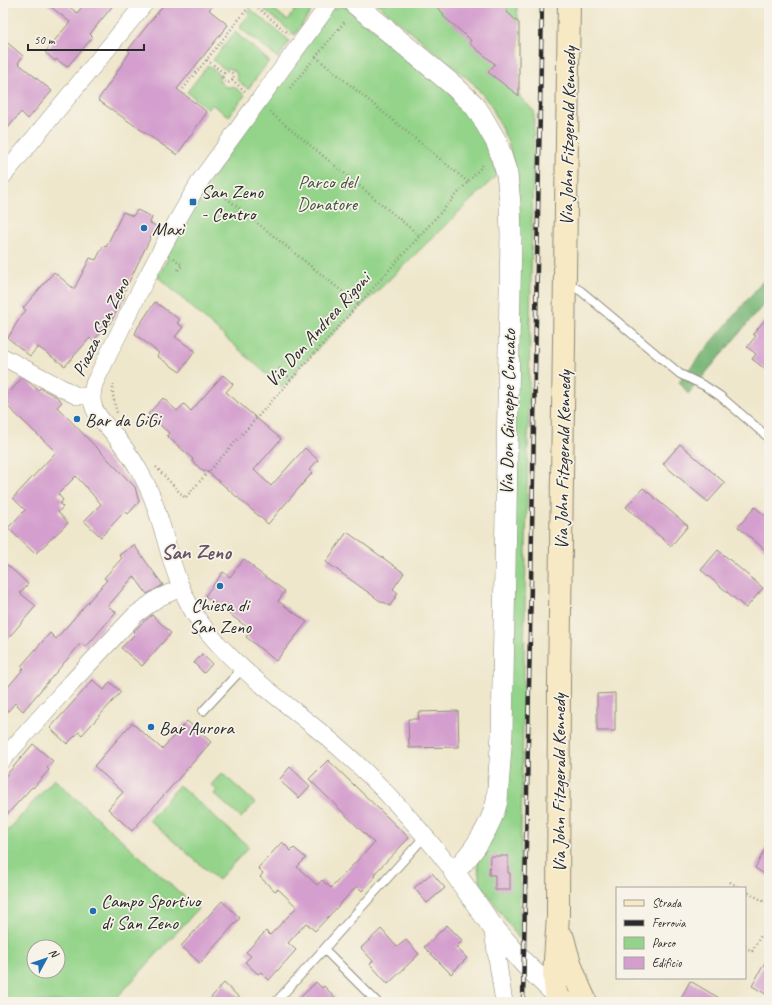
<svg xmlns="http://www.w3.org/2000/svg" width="772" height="1005" font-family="Caveat,sans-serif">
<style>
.green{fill:#94d48a;stroke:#60805a;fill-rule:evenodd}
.forest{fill:#77b676;stroke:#517050}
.building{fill:#d49fce}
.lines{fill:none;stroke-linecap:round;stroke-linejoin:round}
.service-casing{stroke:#8d897c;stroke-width:10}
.minor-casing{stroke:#8d897c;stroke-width:18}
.tertiary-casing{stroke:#8d897c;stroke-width:22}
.secondary-casing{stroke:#8d897c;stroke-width:24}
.path{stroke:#8d897c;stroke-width:2.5;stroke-dasharray:1 3;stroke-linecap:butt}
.service{stroke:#fff;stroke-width:8}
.minor{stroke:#fff;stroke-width:17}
.tertiary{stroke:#fff;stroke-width:21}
.secondary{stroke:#f7e9c3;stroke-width:22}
.rail-casing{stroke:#2b2b2b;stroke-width:4.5}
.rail{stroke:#f7f3e8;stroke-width:3;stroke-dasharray:9;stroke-linecap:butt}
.poi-dot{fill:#1f6fb2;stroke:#f7f3e8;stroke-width:1.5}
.labels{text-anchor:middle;stroke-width:3.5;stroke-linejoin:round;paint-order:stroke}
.street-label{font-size:19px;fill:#2b2b2b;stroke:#f7f3e8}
.park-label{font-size:19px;fill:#455543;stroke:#f7f3e8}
.poi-label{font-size:19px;fill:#2b2b2b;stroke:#f7f3e8;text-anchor:start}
.quarter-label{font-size:21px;font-weight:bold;fill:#665464;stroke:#f7f3e8}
</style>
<rect width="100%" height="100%" fill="#f7f3e8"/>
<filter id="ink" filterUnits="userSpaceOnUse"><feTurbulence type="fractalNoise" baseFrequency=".025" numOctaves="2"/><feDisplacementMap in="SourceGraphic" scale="8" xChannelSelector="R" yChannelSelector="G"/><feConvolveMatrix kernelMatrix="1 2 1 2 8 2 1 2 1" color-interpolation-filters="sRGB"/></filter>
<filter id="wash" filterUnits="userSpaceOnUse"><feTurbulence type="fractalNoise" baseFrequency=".012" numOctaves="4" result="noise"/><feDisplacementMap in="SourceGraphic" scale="16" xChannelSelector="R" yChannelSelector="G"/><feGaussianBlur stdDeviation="0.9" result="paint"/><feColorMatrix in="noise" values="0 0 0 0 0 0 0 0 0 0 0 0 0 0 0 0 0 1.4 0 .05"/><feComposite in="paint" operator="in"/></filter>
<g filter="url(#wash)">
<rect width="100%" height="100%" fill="#efe7cc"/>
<path class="green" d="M256 3H266L287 20 301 3H313L310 13 295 35Z
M376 3H516L519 23V96L534 111 519 939 480 883 477 859 490 840 517 179 508 142 491 105 473 83Z
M344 6 453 93 476 120 498 174 296 370 297 372 282 388 156 275 161 272 168 258 165 255 184 218 330 9Z
M250 9 290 41 278 58 239 27 250 14 247 12Z
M235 32 269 61 248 89 237 80V76L235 71 229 68 224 69 213 60Z
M208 65 219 74V79C221 85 226 89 233 86L245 95 229 116 211 104 208 109 187 92Z
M222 773 255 803 241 818 214 794 217 790 211 785Z
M54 779 198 909 113 1002H3V836ZM34 947H58V971H34Z
M179 785 249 847 218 880 149 820Z"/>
<path class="forest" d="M769 274V298L688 394 679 381Z"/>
<g id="blocks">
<path class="building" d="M46 3H65L77 13 85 3H115L90 34 93 37 67 67 56 59 55 61 45 52 70 22Z
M165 3H215L209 10 228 25 177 89 207 112 177 155 98 100 130 52 128 50Z
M432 3H501L508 9 506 11 519 23V96L488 72 495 64 469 43 471 40 443 16 444 14Z
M3 39 23 56 18 63 52 91 28 119 21 112 3 134Z
M137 210 152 217 150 223 156 226 124 292V298L110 323 93 341 90 338 65 366 38 347 30 356 8 338 16 324 26 310 23 308 54 272 74 289 90 258 96 260 103 246 106 247 123 212 133 216Z
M155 302 180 320 177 323 183 327 175 337 195 351 180 372 157 356 159 353 135 334 138 327Z
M769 315V372L752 359 756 354 747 347 756 336 753 334Z
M223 375 233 384 226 392 281 439 254 470 271 486 305 448 318 460 309 470 312 473 268 524 206 470 204 472 192 461 193 459 167 436 169 433 148 414 163 398 177 411 184 404 191 411Z
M22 378 29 382 38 390 40 388 57 397 62 402 57 407 135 487 139 502 128 514 125 511 101 537 84 521 101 504 76 476 58 494 63 500 60 504 63 507 58 512 68 523 35 554 8 528 25 510 13 498 56 452 3 402V400Z
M680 444 725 483 708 502 663 464Z
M643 488 688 526 671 546 626 507Z
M755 507 769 519V553L738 527Z
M347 532 404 573 393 589 398 593 390 606 384 602 383 603 326 562Z
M134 545 163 585 147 594 134 576 108 606 116 612 86 647 81 643 23 711 15 703 3 717V693L24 668 21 666 50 633 56 639 107 580 104 578 122 558 119 555Z
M718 550 763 588 746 608 701 570Z
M244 559 254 567 253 568 285 591 278 601 307 622 276 661 246 637 251 630 205 596 223 572 230 577Z
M3 561 28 584 20 593 36 606 3 644Z
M152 615 171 633 142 666 121 648 135 634 133 632 142 623Z
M202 654 212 664 204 673 194 663Z
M93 680 104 690 110 682 121 692 82 735 79 732 67 744 50 728Z
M615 693V731H597V694Z
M458 711 459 747 409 748 408 719H419L418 712Z
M187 721 211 742 132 831 108 809 123 792 94 766 132 723 162 749Z
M33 744 53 761 47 768 49 770 33 788 32 787 3 819V779Z
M328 760 409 838 374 874 376 876 362 891 357 886 315 931 306 923 288 943 296 950 269 980 261 972 258 974 245 962 251 956 246 952 266 931 270 935 297 907 278 889 275 891 260 877 263 873 258 868 282 842 291 851 294 848 306 858 297 867 317 885 322 880 331 888 374 843 309 779Z
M290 767 310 786 299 798 279 780Z
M769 842V877L755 868Z
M490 856H508V873H510V890H495V875H489Z
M432 873 445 888 427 903 414 888Z
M222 901 240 918 200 963 181 946Z
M447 925 463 941 456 947 467 958 451 974 424 947Z
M381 929 397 947 406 940 419 954 388 984 370 964 373 961 361 948Z
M769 955V996L752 986Z
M690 981 726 1002H679Z
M316 982 322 988 324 986 339 1002H296Z
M224 983 244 1002H207Z"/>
</g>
</g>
<g filter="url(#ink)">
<use href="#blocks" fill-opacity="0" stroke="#8d897c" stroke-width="1"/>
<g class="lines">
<g class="service-casing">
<path id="service" d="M567 283 581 291 680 374 705 386 720 396 769 438
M203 711 243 668
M276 1002 324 949
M377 1002 324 949 425 836"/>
</g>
<g class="minor-casing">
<path id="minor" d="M330 3 202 178C162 244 128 314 94 384 92 392 91 398 93 405 96 416 106 425 113 433 123 446 133 458 140 472 167 518 167 577 200 622 233 667 281 699 323 734 372 774 415 822 454 872
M3 176 145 3
M3 357 77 396H92
M3 759 71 683 135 615 158 598 181 588
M492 926 504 1002"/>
</g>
<g class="tertiary-casing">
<path id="tertiary" d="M354 3 454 86 474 105 481 115 497 143 507 174 510 203 511 236 502 734 497 801C491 827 473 853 454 872L492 926 524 963 556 994"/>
</g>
<g class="secondary-casing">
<path id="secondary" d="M563 938C568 960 576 981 586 1002
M563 1002 556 994 554 974 558 916 559 681 569 3"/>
</g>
<path class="path" d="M252 3 289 34
M316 57 468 182
M207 60 224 73
M222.5 77a5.5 5.5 0 1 1 11 0a5.5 5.5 0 1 1-11 0Z
M232 80 246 92
M290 88 346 20
M183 89 252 3
M270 112 420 236
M214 188 359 305
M174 258 182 265 178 270
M279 368 291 379
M113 384V396L117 413
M156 467 185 498 484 164
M730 882 740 888
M745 891 769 904
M745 947 752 951 769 922"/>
<use href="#service" class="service"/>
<use href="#minor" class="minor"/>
<use href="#tertiary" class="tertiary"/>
<use href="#secondary" class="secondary"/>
<g class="rail-casing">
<path id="rail" d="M523 1002 542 3"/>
</g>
<use href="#rail" class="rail"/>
</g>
</g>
<g class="poi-dot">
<rect x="189" y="198" width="8" height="8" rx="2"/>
<circle cx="144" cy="228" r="4"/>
<circle cx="77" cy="419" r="4"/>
<circle cx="220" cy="586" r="4"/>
<circle cx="151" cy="727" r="4"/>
<circle cx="93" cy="911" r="4"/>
</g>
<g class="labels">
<g class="street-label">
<text transform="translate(567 136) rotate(-89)" y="7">Via John Fitzgerald Kennedy</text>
<text transform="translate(100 327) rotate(-64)" y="7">Piazza San Zeno</text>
<text transform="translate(317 329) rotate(-48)" y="7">Via Don Andrea Rigoni</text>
<text transform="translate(507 412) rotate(-89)" y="7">Via Don Giuseppe Concato</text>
<text transform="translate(562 460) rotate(-89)" y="7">Via John Fitzgerald Kennedy</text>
<text transform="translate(558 783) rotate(-90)" y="7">Via John Fitzgerald Kennedy</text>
</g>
<g class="park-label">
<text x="327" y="188">Parco del<tspan x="327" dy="22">Donatore</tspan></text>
</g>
<g class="poi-label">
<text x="201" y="198">San Zeno<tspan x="201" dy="22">- Centro</tspan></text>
<text x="152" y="235">Maxì</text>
<text x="85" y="426">Bar da GiGi</text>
<text x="220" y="611" text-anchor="middle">Chiesa di<tspan x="220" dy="22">San Zeno</tspan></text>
<text x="159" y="734">Bar Aurora</text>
<text x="101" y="907">Campo Sportivo<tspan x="101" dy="22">di San Zeno</tspan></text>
</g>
<g class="quarter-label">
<text x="196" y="559">San Zeno</text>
</g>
</g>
<rect width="772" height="1005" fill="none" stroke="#f7f3e8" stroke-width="16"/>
<rect x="616" y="887" width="130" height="92" fill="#f7f3e8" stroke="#a5a39c"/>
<rect x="624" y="900" width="20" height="6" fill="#f7e9c3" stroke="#a5a39c"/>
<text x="652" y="907" font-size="12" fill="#2b2b2b">Strada</text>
<rect x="624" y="920" width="20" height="6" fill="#2b2b2b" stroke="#a5a39c"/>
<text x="652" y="927" font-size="12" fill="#2b2b2b">Ferrovia</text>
<rect x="624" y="937" width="20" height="12" fill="#94d48a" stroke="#a5a39c"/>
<text x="652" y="947" font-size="12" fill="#2b2b2b">Parco</text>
<rect x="624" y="957" width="20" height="12" fill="#d49fce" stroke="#a5a39c"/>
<text x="652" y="967" font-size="12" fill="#2b2b2b">Edificio</text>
<g transform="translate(46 959) rotate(50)"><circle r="19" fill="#f7f3e8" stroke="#a5a39c"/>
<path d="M0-3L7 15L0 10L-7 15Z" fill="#1f6fb2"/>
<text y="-6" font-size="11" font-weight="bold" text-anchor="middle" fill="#2b2b2b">N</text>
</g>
<path d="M28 44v6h116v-6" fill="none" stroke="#2b2b2b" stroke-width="2"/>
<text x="34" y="44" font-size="12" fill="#2b2b2b" stroke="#f7f3e8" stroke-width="3" paint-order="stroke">50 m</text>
</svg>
